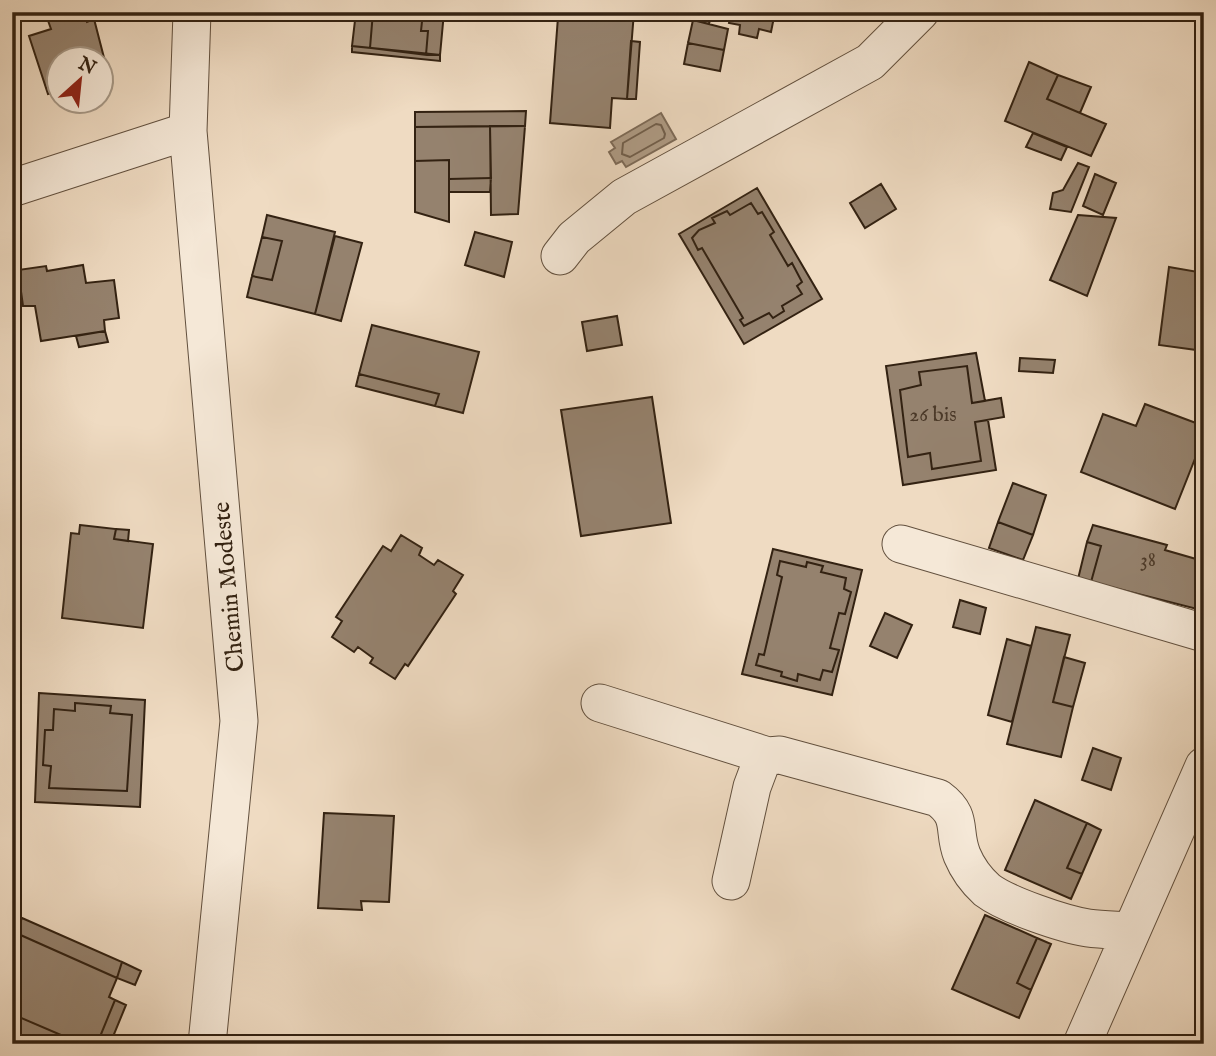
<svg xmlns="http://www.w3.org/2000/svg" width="1216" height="1056" font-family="'IM FELL English',serif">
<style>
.water{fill:#af9c86;stroke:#7d6b58;stroke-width:2}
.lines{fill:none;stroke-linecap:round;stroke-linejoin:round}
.shore{stroke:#715f4c;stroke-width:2}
.building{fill:#95826e;stroke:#332212;stroke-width:2;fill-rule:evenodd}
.street-casing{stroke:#62503e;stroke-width:39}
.street{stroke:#f5e8d7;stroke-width:37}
.labels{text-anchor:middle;stroke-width:5;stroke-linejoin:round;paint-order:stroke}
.number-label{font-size:21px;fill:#4c3a29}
.street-label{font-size:24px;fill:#332212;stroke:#f5e8d7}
</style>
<rect width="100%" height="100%" fill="#efdbc2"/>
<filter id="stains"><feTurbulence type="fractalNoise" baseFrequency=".00286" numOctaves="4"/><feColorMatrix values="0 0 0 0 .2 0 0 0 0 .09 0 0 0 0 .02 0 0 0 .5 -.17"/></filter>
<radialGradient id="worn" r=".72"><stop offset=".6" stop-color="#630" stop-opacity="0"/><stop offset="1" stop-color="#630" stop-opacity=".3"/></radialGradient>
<path class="water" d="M661 113 676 139 626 167 622 161 616 164 609 152 615 148 611 142Z"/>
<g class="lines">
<path class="shore" d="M656 124 661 125 665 134 664 138 630 157 622 154 623 143Z"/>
</g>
<path class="building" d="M45 12H84L87 22 94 19 109 77 102 79V60H60V91L48 94 29 36 51 29Z
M356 12H373L370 48 352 46Z
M373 12H423L421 31H428L426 55 370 48Z
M423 12H444L440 55H426L428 31H421Z
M559 12H603V20L558 17Z
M603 12H634L627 99 612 98 610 128 550 123 558 17 603 20Z
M694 12H712L709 24 693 20Z
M731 12H775L771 32 759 29 757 38 739 34 740 25 729 23Z
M693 20 728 29 724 50 688 43Z
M631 41 640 42 636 99H627Z
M688 43 724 50 720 71 684 64Z
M352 46 440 55V61L352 52Z
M1029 62 1058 75 1047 99 1106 124 1091 156 1005 121Z
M1058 75 1091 87 1080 113 1047 99Z
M526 111 525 126 415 127V112Z
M490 126 491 178 449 179V160L415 161V127Z
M490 126H525L518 214 491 215Z
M1033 133 1067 147 1061 160 1026 147Z
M449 160V222L415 212V161Z
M1078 163 1089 167 1071 212 1050 209 1053 193 1063 190Z
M1095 174 1116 183 1103 215 1083 206Z
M491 178 490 192H449V179Z
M881 184 896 209 865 228 850 203Z
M757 188 822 299 744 344 679 234ZM751 203 758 214 762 212 774 232 770 235 788 266 792 263 802 282 797 286 802 294 782 306 784 311 773 318 769 313 744 326 740 320 743 318 702 248 698 250 692 238 699 230 715 223 712 218 727 211 730 215Z
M751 203 758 214 762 212 774 232 770 235 788 266 792 263 802 282 797 286 802 294 782 306 784 311 773 318 769 313 744 326 740 320 743 318 702 248 698 250 692 238 699 230 715 223 712 218 727 211 730 215Z
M267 215 335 232 315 314 247 297 252 276 272 280 282 241 262 237Z
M1078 215 1116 218 1087 296 1050 280Z
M475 232 512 242 504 277 465 265Z
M335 236 362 243 341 321 315 314Z
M262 237 282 241 272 280 252 276Z
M83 265 86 283 114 280 119 318 104 320 105 331 41 341 35 306H23L18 270 46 266 47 271Z
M1169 267 1204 273V351L1159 345Z
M617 316 622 345 587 351 582 322Z
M372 325 479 352 463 413 435 406 439 394 359 374Z
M105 331 108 342 79 347 76 336Z
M976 353 985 401 972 403 967 366 919 372 921 385 900 390 908 457 930 453 932 469 981 461 975 422 988 420 996 470 903 485 886 366Z
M1020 358 1055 360 1053 373 1019 371Z
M967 366 972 403 1001 398 1004 417 975 422 981 461 932 469 930 453 908 457 900 390 921 385 919 372Z
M359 374 439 394 435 406 356 386Z
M652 397 671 523 581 536 561 410Z
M1145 404 1204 426V436L1175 509 1081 472 1103 414 1136 426Z
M1013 483 1046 495 1033 535 998 522Z
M998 522 1033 535 1023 560 989 548Z
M80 525 116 529 114 539 153 544 143 628 62 618 71 533 79 534Z
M1093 525 1167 545 1165 550 1203 561 1199 576 1204 578V605L1197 609 1091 582 1101 546 1087 542Z
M116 529 129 530 128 541 114 539Z
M401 535 422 548 419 555 434 565 438 560 463 575 453 591 456 594 408 666 405 664 395 679 370 663 373 658 358 647 354 652 332 637 342 621 336 617 383 546 391 551Z
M1087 542 1101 546 1091 582 1078 579Z
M773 549 862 570 832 695 742 674ZM780 561 806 567 807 562 823 566 821 572 846 578 844 589 851 592 845 614 839 613 830 648 839 650 832 672 823 670 820 680 798 674 797 681 781 676 782 672 756 665 759 654 764 655 782 577 777 575Z
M780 561 806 567 807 562 823 566 821 572 846 578 844 589 851 592 845 614 839 613 830 648 839 650 832 672 823 670 820 680 798 674 797 681 781 676 782 672 756 665 759 654 764 655 782 577 777 575Z
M960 600 986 608 980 634 953 627Z
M885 613 912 625 897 658 870 646Z
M1036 627 1070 635 1053 702 1073 707 1061 757 1007 744Z
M1007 639 1031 646 1012 722 988 715Z
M1064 657 1085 663 1073 707 1053 702Z
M39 693 145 700 140 807 35 802ZM75 703 111 706 110 713 132 715 127 791 49 788 51 766 43 765 45 730H53L54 709 75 711Z
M75 703 111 706 110 713 132 715 127 791 49 788 51 766 43 765 45 730H53L54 709 75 711Z
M1093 748 1121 758 1111 790 1082 780Z
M1035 800 1087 823 1067 868 1082 874 1071 899 1005 870Z
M324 813 394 816 389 902 361 901 362 910 318 908Z
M1087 823 1101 830 1082 874 1067 868Z
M985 915 1037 938 1017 983 1031 990 1019 1018 952 989Z
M22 918 122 962 117 978 16 933Z
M16 933 117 978 109 997 115 1000 97 1044H82L12 1014V942Z
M1037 938 1051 944 1031 990 1017 983Z
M122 962 141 971 135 985 117 978Z
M115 1000 126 1005 110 1044H97Z
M12 1014 82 1044H34L12 1035Z"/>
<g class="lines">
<g class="street-casing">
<path id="street" d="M192 12 188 131 239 721 207 1044
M12 188 188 131
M560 256 574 238 624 197 870 62 920 12
M901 544 1204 633
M600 703 768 756
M731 881 752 787 761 763 768 756 780 755 938 798C964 817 952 830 962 855 967 867 977 881 987 890 1007 905 1063 924 1088 928 1102 930 1117 930 1131 931
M1082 1044 1204 766"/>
</g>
<use href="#street" class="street"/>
</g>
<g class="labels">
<g class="number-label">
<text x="933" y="421">26 bis</text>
<text x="1148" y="566">38</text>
</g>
<g class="street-label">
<text transform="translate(228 587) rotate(-95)" y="8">Chemin Modeste</text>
</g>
</g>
<rect width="1216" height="1056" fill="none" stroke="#efdbc2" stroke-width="42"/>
<rect x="14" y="14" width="1188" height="1028" fill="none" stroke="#332212" stroke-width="3.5"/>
<rect x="21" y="21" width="1174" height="1014" fill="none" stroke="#332212" stroke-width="2"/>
<g transform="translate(80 80) rotate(27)"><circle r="33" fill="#f5e8d7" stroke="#a79988" stroke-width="2"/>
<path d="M0-5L12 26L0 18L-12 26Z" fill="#8f2418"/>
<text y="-10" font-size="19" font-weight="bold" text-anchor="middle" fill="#332212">N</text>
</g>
<rect width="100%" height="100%" filter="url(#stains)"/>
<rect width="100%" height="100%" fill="url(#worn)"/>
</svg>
